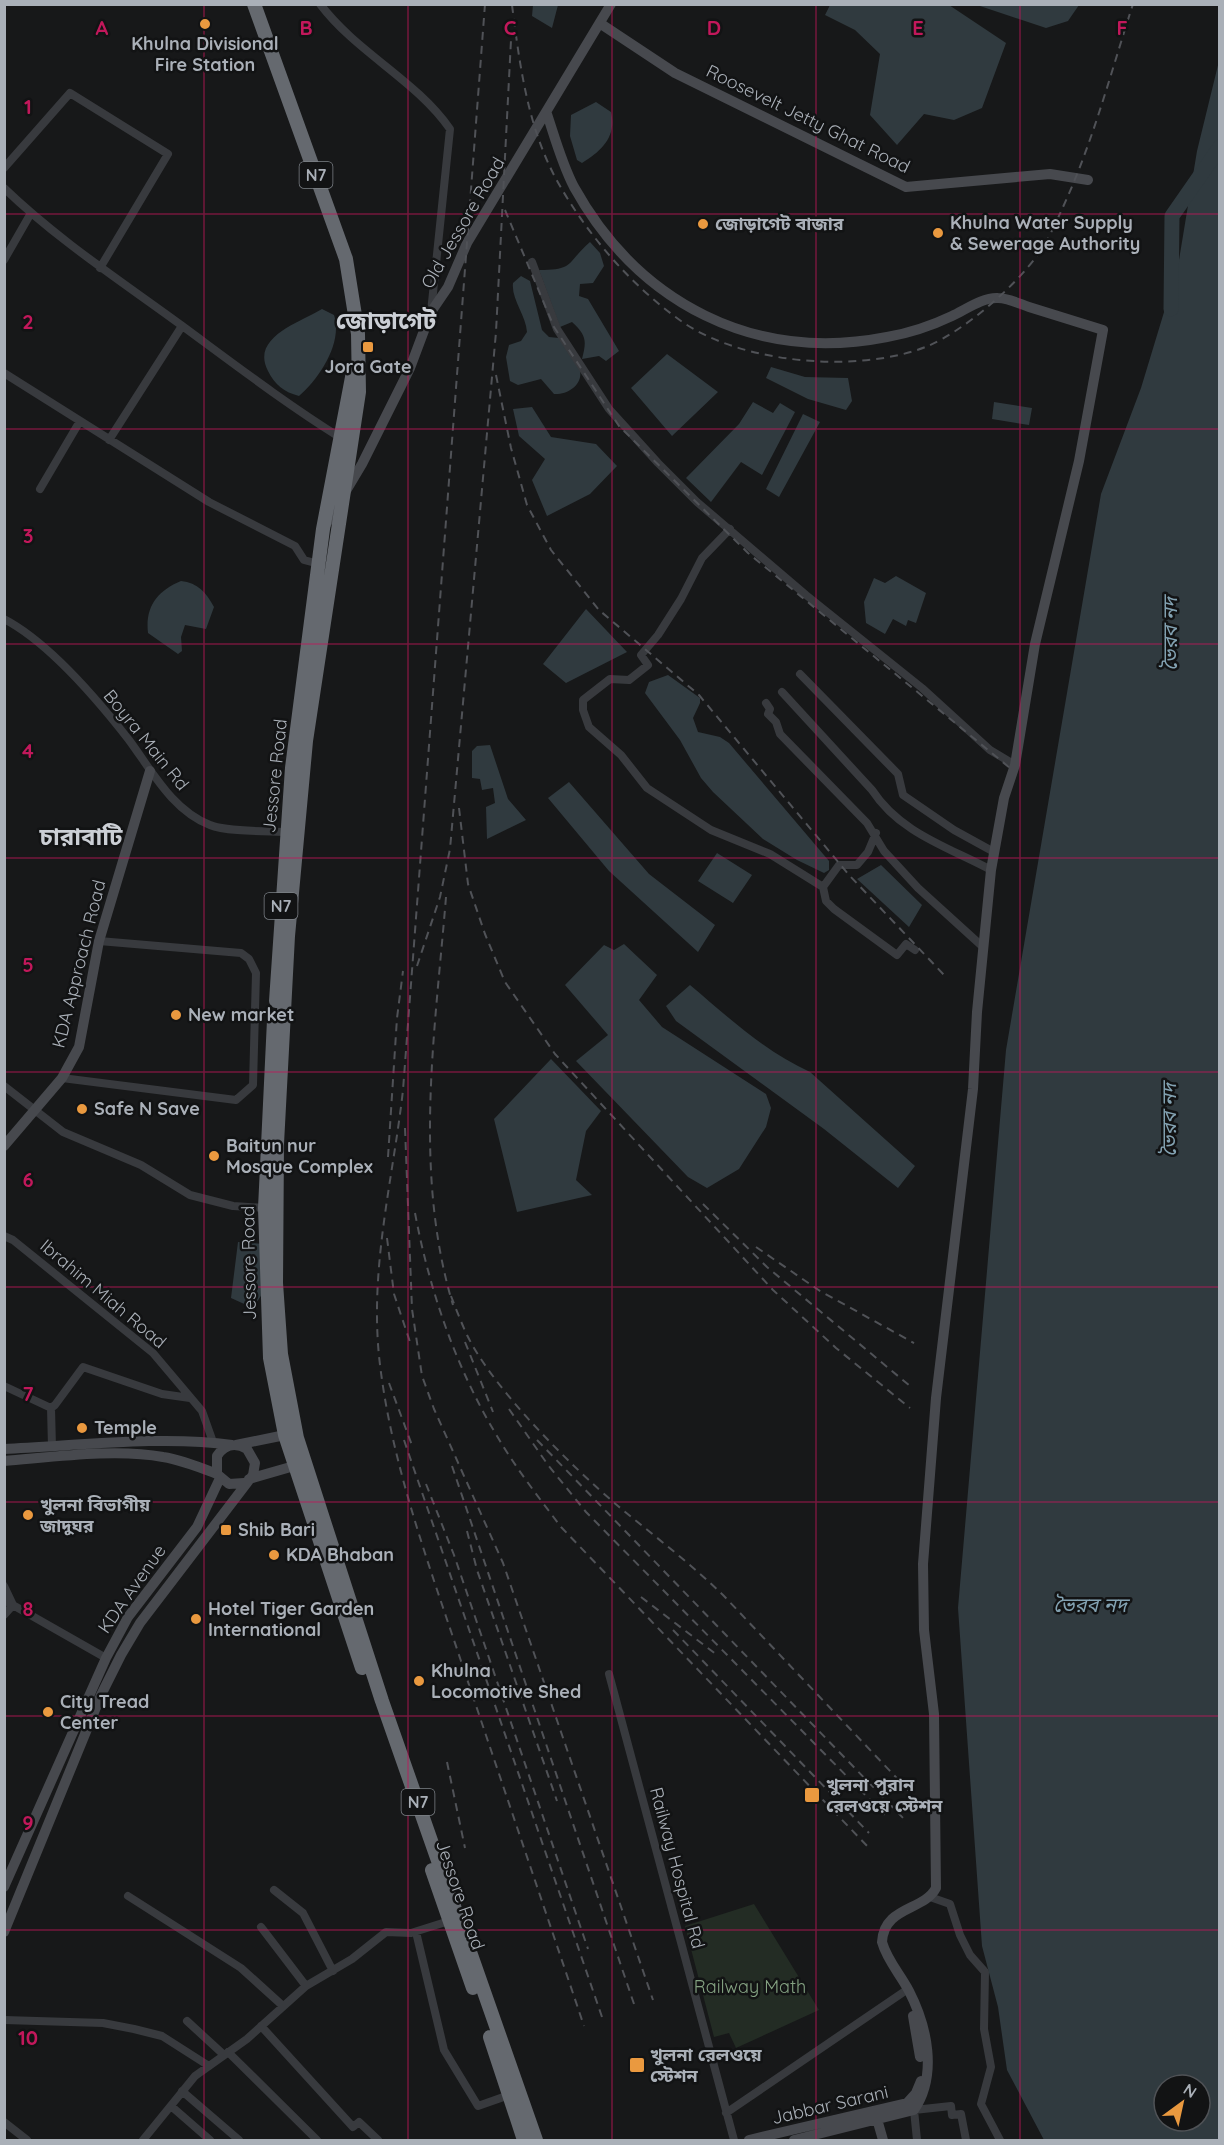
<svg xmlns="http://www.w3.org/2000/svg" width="1224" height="2145" font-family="Quicksand,'Noto Sans Bengali',sans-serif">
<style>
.green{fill:#232c24}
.water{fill:#303a3f;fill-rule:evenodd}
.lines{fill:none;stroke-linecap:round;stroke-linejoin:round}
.river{stroke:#303a3f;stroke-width:15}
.street{stroke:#383a3e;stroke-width:8}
.secondary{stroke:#47494e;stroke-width:10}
.highway{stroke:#65696f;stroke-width:14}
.rail{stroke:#505257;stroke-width:2;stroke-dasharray:8 6;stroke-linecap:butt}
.grid{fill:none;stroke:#c2185b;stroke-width:1.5;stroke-opacity:0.55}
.poi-dot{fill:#ea993f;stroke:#121314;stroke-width:2}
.labels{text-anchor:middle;stroke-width:5;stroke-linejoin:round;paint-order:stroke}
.shield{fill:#121314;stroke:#7c8187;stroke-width:1.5}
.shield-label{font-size:16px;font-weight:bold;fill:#aab0b8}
.poi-label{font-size:18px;font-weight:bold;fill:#aab0b8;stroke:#121314;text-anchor:start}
.street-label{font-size:18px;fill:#aab0b8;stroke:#121314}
.park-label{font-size:18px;fill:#84a282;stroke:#121314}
.water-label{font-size:20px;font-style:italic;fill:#83a2b2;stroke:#121314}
.district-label{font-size:24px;font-weight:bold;fill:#cbcfd5;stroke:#121314}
.grid-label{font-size:20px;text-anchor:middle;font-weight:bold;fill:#c2185b;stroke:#121314;stroke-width:5;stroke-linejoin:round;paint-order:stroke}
</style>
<rect width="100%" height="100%" fill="#171819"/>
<path class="green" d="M754 1904 819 2010 736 2048 729 2033 714 2037 685 1926Z"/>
<path class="water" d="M533 5H558L552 28 532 16Z
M830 5H949L1006 43 982 108 954 120 924 114 897 145 870 115 880 54 855 30 825 15Z
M977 5 1079 4V5L1068 21 1046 28Z
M1219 61V2140H1044L1007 2070 998 2007 982 1946 958 1608 1006 1050 1101 494 1141 388 1178 266 1197 151ZM1164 2085H1200V2121H1164Z
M596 102 611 112C617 136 602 151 582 163L577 160 570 136 571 115Z
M590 242 600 253 604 266 593 283 580 284 579 296 588 299 619 351 606 361 599 356 582 359C587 340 586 335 572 322L560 327 539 270C575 270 566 263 590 242Z
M521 276 530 281 542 330 549 337 559 338 580 370C583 385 567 395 554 394L541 379 518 385 510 381 506 357 509 345 521 341 527 332C526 315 511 299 513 283Z
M322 309 334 315C343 342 320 378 299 396 284 392 275 385 268 371 250 337 301 322 322 309Z
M667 354 718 392 672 436 631 388Z
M771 367 805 377 848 378 852 401 846 410 808 399 766 378Z
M753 402 773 413 780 403 795 412 762 475 741 462 711 502 686 478 739 424Z
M994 402 1032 408 1029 425 992 419Z
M532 407 551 437 596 444 617 466 590 494 547 516 532 480 545 459 519 436 513 409Z
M803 414 820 422 779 497 766 489Z
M896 576 926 593 916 623 908 620 906 626 893 619 885 634 866 623 864 602 874 578 885 583Z
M181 581C198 583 206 592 214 607L206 629 185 625 181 637 182 651 178 654 148 633C145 607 157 591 181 581Z
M586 609 627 652 566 683 543 664Z
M668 675 700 698V703L693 718 698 732 720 737 729 743 829 861V870L824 873 797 860 763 839 713 792 701 778 680 740 645 693 649 682Z
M490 745 508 799 526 820 487 839 486 807 495 803 493 788 482 790 480 779 472 778V751L477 746Z
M569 782 649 874 715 925 698 952 609 871 548 798Z
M717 853 752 875 733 903 698 881Z
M881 865 922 905 909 927 857 879Z
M624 944 657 975 639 1000 662 1027 766 1094 771 1108 766 1127 739 1169 707 1188 688 1177 576 1061 608 1035 565 985 604 945 614 950Z
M690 985C727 1016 765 1052 810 1072L915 1166 898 1188 824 1129 676 1021 666 1006Z
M551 1059 601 1111 586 1131 576 1180 592 1195 517 1212 494 1119Z
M238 1242 265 1244 266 1288 253 1308 231 1298Z"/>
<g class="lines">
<path class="river" d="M1171 309 1172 216 1220 147"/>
<path class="street" d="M320 4C357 53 416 80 450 129L431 312
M4 168 70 93 168 154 100 268
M4 188C58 240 121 281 181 325 234 364 285 403 341 438
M4 260 31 213
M532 262 557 329 609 409 658 463 697 502 806 595 922 688 990 750 1015 765
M4 373 209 502 295 546 304 560 319 564
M109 440 182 326
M40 489 80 421
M730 529 702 558 681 599 658 635 641 655 648 665 629 680 610 679 583 700V710L589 727 621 755 647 788 711 830 770 854 823 887 826 901 834 909 897 955 906 944 915 950
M4 619C50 643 97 699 129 740 152 771 172 810 210 825 226 832 268 831 287 832
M800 674 898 774 903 795 954 830 994 852
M782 692 872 790C900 833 948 847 991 870
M766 703 770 709 768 714 776 722 780 734 867 823 884 851 918 888 983 947
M823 887 839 865H857L868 852 876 833
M62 1078 236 1100 253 1085 256 973 249 959 241 953 99 941
M4 1086 63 1132 141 1165 190 1195 233 1206 265 1208
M4 1236 13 1240 153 1353 202 1411 213 1442
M4 1386 51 1408 52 1447
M51 1408 55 1405 83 1367 162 1394 190 1398
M4 1586 13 1605 4 1615
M4 1600 106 1658
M609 1674 734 2140
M274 1890 303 1913 333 1971
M128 1896 241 1968 283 2006
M930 1897 950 1904 960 1935 970 1955 985 1972 984 2029 991 2067 981 2104 1000 2140
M261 1927 306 1986
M416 1932 444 2050 478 2106 509 2095
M4 2020 103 2023 134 2029 162 2036 209 2066
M187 2021 224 2055
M261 2026 353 2127 359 2122 378 2140
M228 2052 317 2140
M182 2091 239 2140
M171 2106 210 2140
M726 2113 908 1989
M4 2122 27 2140
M143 2140 195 2076 247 2039 306 1986 352 1959 386 1932 411 1933 449 1921
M917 2140 914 2110 951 2106 952 2115 961 2114 966 2140"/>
<path class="secondary" d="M601 24 675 73 906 187 1050 174 1088 180
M547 114C555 138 562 164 574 187 639 304 755 363 887 337 910 333 931 326 952 316 965 310 983 297 998 298 1008 298 1020 304 1029 307 1054 315 1078 322 1103 330L1079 461 1035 644 1015 765 1004 798 991 870 977 1012 973 1089 936 1398 923 1564 924 1630 934 1714 936 1888C924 1911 884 1906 882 1942 887 1960 900 1974 909 1991 927 2026 938 2075 914 2110L794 2140
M325 526 362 464 410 368 431 312 448 287 467 243 611 4
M4 1146 62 1078 79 1047 99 941 150 771
M236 1445 285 1435
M4 1449C75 1446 163 1435 232 1445
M4 1461C53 1457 116 1448 163 1457 182 1460 199 1467 217 1474
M249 1479 301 1464
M4 1887 106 1658 128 1617 197 1527 220 1478
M4 1932 101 1695 121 1655 140 1623 253 1475 255 1463 247 1449C235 1442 224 1445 217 1456V1474L229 1484 244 1483
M913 2016 920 2057
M877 2119 883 2140
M749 2140 907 2103 916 2093 921 2081"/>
<path class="highway" d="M254 4 346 259 358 334 359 392 306 741 288 936 277 1144 276 1283 281 1354 297 1438 382 1701 536 2140
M276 1001 292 768 323 529 353 372
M274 1020 265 1208 270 1358 285 1435 362 1668
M432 1870 473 1988
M490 2037 524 2140"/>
<path class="rail" d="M485 4 403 1090C393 1179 370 1265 379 1356 390 1460 428 1562 461 1661 502 1783 543 1904 584 2026
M512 5C520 67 528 131 560 186 590 238 632 286 681 321 742 364 859 374 928 346 965 330 1015 287 1039 253 1049 239 1056 222 1063 207 1093 142 1111 72 1133 4
M505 210 554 327 619 426 748 553 1010 768
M496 375 511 448 527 505 551 550 599 610 699 695 849 875 946 977
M459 808 468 884 485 934 505 982 555 1054 773 1290 836 1348 910 1408
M446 897C435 1033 413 1172 453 1305
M417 966 440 897 450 849 496 332 511 40
M405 1128 412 1309 422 1376 434 1409 503 1563 653 2000
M388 1157 397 1018 403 971
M703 1204 767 1267 910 1386
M415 1213C430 1293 457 1371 500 1441 518 1471 540 1499 561 1527L870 1849
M387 1238 394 1294 410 1342
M756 1247 820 1291 914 1343
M451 1296C456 1309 461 1322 467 1335 494 1390 570 1465 618 1506 653 1535 690 1563 723 1595L909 1791
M465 1342 493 1412
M389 1383 413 1448
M509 1409 548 1465 586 1512 887 1817
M404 1440 602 2017
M537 1440 907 1822
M452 1466 635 2007
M426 1484 454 1555 588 1949
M467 1531 477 1570 557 1801
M641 1597 717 1655
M673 1630 869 1833
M447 1762 465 1848"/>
</g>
<path class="grid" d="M204 4V2140M408 4V2140M612 4V2140M816 4V2140M1020 4V2140M4 214H1220M4 429H1220M4 644H1220M4 858H1220M4 1072H1220M4 1287H1220M4 1502H1220M4 1716H1220M4 1930H1220"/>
<g class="poi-dot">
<circle cx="205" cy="24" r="6"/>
<circle cx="703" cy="224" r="6"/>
<circle cx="938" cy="233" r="6"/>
<rect x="362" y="341" width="12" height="12" rx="3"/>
<circle cx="176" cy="1015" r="6"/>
<circle cx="82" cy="1109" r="6"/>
<circle cx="214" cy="1156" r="6"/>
<circle cx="82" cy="1428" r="6"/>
<circle cx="28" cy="1515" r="6"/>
<rect x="220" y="1524" width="12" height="12" rx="3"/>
<circle cx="274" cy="1555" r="6"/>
<circle cx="196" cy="1619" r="6"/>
<circle cx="419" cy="1681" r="6"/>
<circle cx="48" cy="1712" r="6"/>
<rect x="804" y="1787" width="16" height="16" rx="3"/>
<rect x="629" y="2057" width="16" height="16" rx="3"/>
</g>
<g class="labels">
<g class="shield">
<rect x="299.5" y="162" width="33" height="26" rx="4.5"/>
<rect x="264.5" y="893" width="33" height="26" rx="4.5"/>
<rect x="401.5" y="1789" width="33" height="26" rx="4.5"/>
</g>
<g class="shield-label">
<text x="316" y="181">N7</text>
<text x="281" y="912">N7</text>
<text x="418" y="1808">N7</text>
</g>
<g class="poi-label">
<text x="205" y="50" text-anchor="middle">Khulna Divisional<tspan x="205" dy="21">Fire Station</tspan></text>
<text x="950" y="229">Khulna Water Supply<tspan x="950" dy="21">&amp; Sewerage Authority</tspan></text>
<text x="715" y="230">জোড়াগেট বাজার</text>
<text x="368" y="373" text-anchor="middle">Jora Gate</text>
<text x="188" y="1021">New market</text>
<text x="94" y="1115">Safe N Save</text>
<text x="226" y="1152">Baitun nur<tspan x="226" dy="21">Mosque Complex</tspan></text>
<text x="94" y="1434">Temple</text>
<text x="40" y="1511">খুলনা বিভাগীয়<tspan x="40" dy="21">জাদুঘর</tspan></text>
<text x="238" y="1536">Shib Bari</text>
<text x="286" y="1561">KDA Bhaban</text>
<text x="208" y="1615">Hotel Tiger Garden<tspan x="208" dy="21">International</tspan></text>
<text x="431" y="1677">Khulna<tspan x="431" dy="21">Locomotive Shed</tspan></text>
<text x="60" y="1708">City Tread<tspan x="60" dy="21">Center</tspan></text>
<text x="826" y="1791">খুলনা পুরান<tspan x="826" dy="21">রেলওয়ে স্টেশন</tspan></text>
<text x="650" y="2061">খুলনা রেলওয়ে<tspan x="650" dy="21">স্টেশন</tspan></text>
</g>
<g class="street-label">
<text transform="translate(808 119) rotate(26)" y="6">Roosevelt Jetty Ghat Road</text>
<text transform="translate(463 223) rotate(-60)" y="6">Old Jessore Road</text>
<text transform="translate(146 740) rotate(51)" y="6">Boyra Main Rd</text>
<text transform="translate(275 776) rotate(-84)" y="6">Jessore Road</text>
<text transform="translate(79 964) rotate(-76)" y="6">KDA Approach Road</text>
<text transform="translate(249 1263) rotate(-91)" y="6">Jessore Road</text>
<text transform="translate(103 1294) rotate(40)" y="6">Ibrahim Miah Road</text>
<text transform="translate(132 1589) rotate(-55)" y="6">KDA Avenue</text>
<text transform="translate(677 1868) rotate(75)" y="6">Railway Hospital Rd</text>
<text transform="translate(460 1895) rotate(71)" y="6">Jessore Road</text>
<text transform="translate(830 2105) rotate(-13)" y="6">Jabbar Sarani</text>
</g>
<g class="park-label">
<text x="750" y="1993">Railway Math</text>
</g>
<g class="water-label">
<text transform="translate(1170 634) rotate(-90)" y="7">ভৈরব নদ</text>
<text transform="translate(1169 1120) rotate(-90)" y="7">ভৈরব নদ</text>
<text x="1090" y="1612">ভৈরব নদ</text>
</g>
<g class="district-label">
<text x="386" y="329">জোড়াগেট</text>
<text x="81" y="845">চারাবাটি</text>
</g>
</g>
<g class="grid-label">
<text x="102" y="35">A</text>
<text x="306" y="35">B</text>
<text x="510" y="35">C</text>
<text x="714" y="35">D</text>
<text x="918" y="35">E</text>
<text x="1122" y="35">F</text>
<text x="28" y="114">1</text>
<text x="28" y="329">2</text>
<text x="28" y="543">3</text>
<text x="28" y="758">4</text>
<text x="28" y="972">5</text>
<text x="28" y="1187">6</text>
<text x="28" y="1401">7</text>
<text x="28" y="1616">8</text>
<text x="28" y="1830">9</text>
<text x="28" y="2045">10</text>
</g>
<rect width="1224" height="2145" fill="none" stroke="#aab0b8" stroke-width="12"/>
<g transform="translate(1182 2103) rotate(33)"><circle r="28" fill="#121314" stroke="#4f5256" stroke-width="1.5"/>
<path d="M0-4.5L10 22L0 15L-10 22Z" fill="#ea993f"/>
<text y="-9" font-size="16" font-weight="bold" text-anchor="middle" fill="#aab0b8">N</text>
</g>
</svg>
